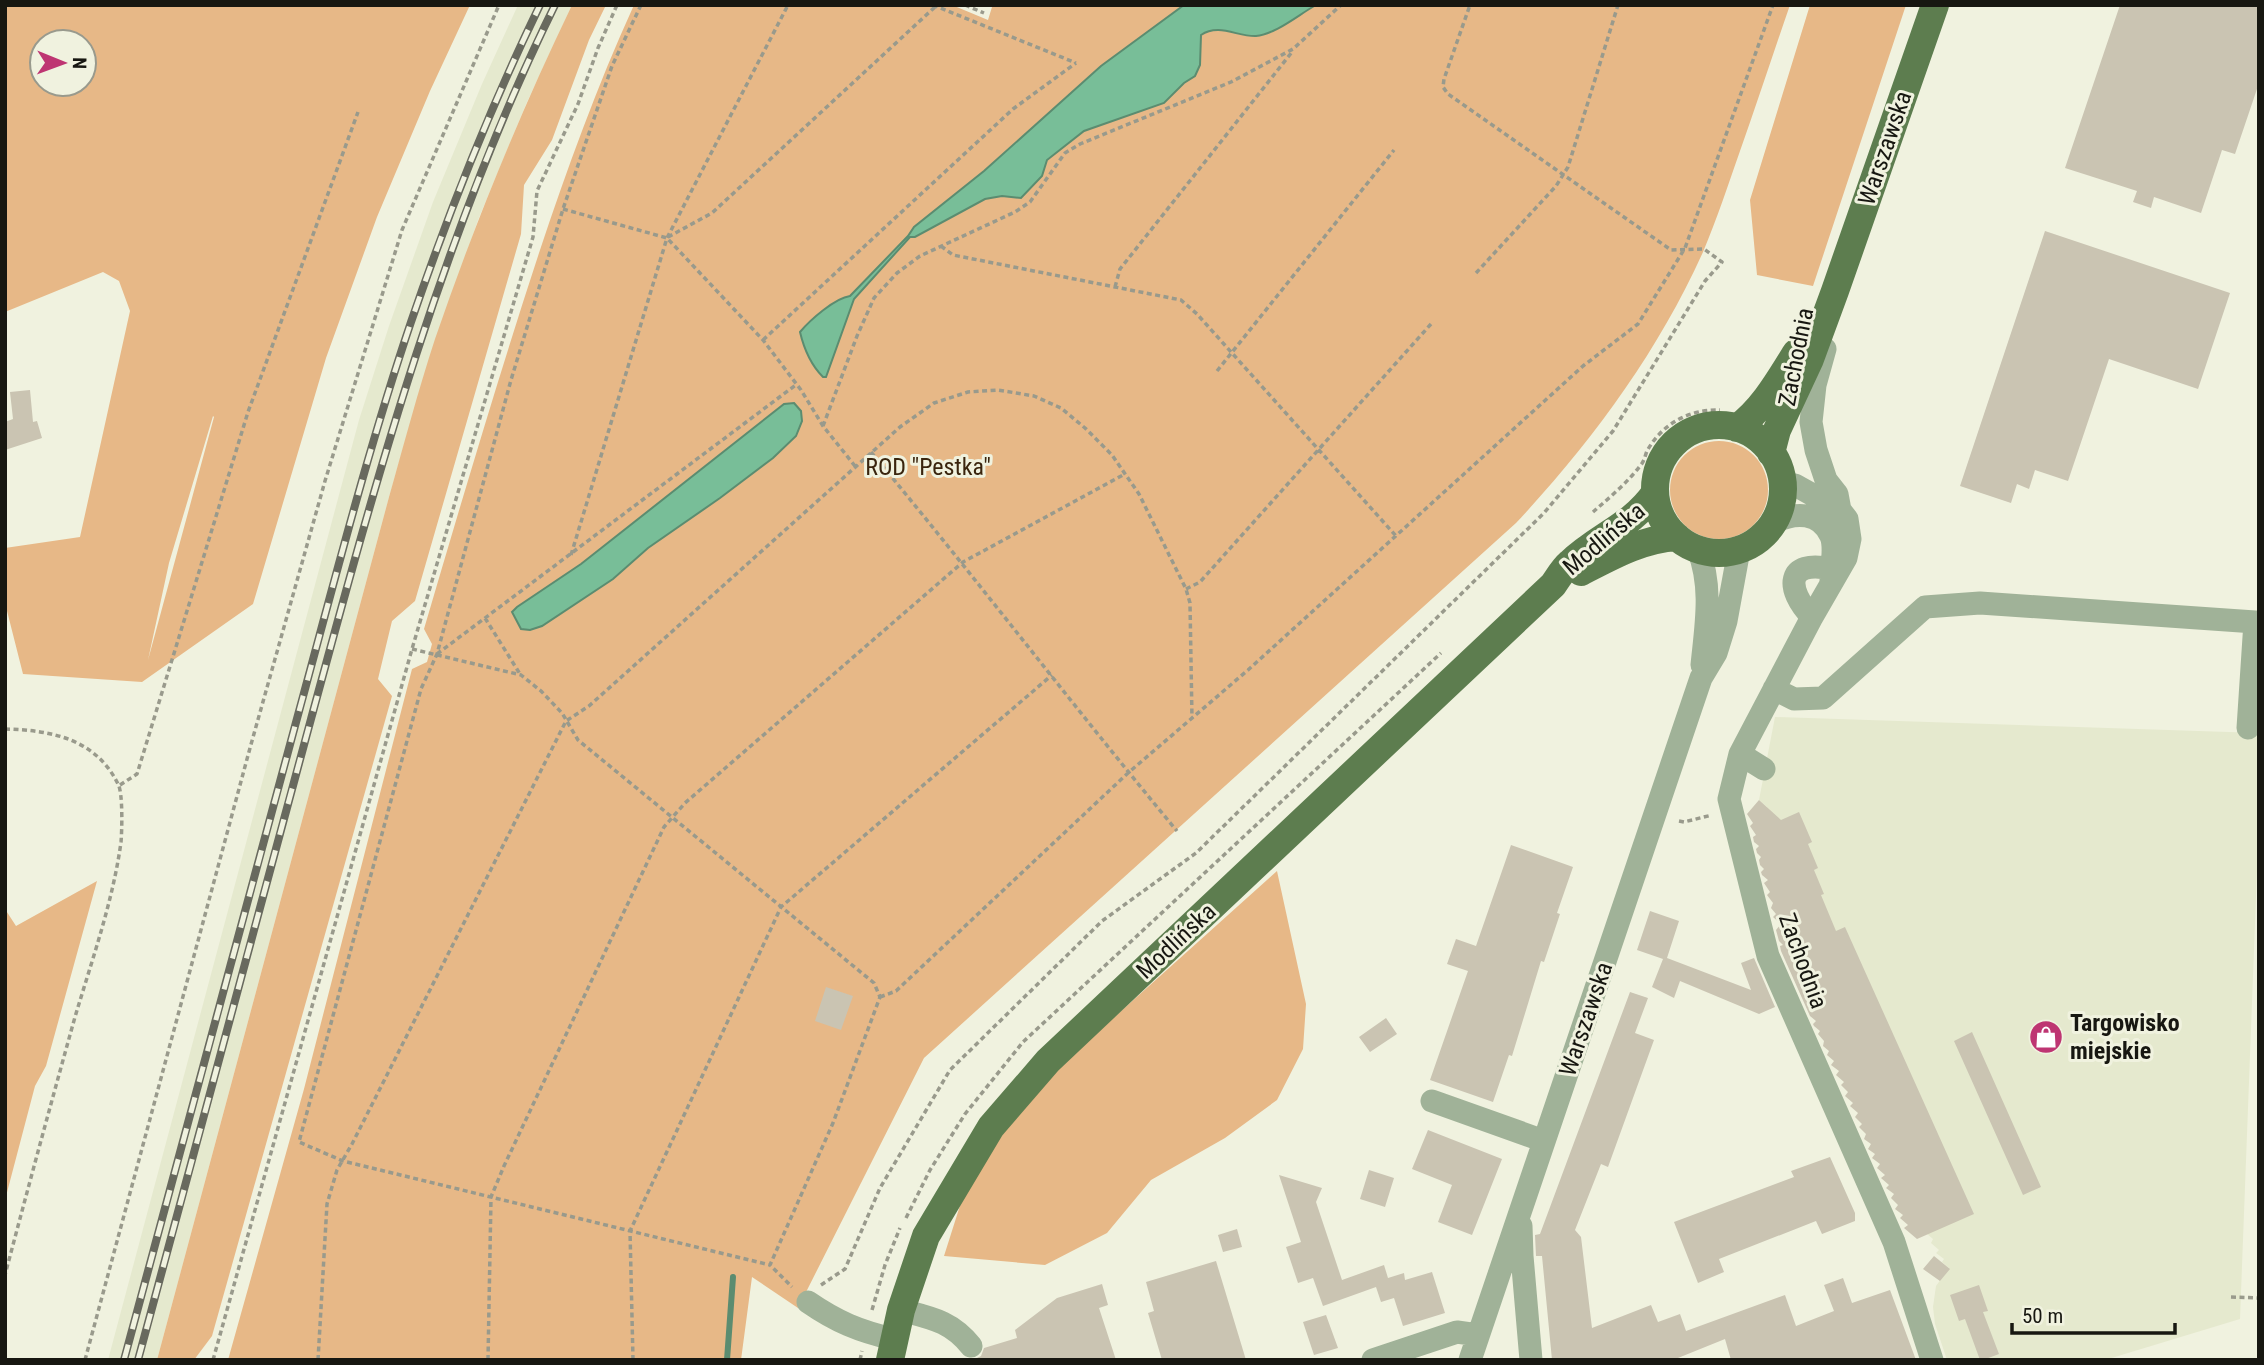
<svg xmlns="http://www.w3.org/2000/svg" width="2264" height="1365" font-family="'Roboto Condensed',sans-serif">
<style>
.built{fill:#e5e9ce}
.green{fill:#e7b887;fill-rule:evenodd}
.water{fill:#78be98;stroke:#5b8c70;stroke-width:2}
.lines{fill:none;stroke-linecap:round;stroke-linejoin:round}
.stream{stroke:#5b8c70;stroke-width:6}
.building{fill:#cac4b2}
.path{stroke:#999a8c;stroke-width:3.5;stroke-dasharray:5 3.5;stroke-linecap:butt}
.minor{stroke:#a0b298;stroke-width:23}
.major{stroke:#5d7d4f;stroke-width:28}
.rail-casing{stroke:#68695e;stroke-width:8}
.rail{stroke:#f0f2df;stroke-width:5;stroke-dasharray:16;stroke-linecap:butt}
.labels{text-anchor:middle;stroke-width:6;stroke-linejoin:round;paint-order:stroke}
.street-label{font-size:24px;fill:#171711;stroke:#f0f2df}
.park-label{font-size:24px;fill:#3a250e;stroke:#f0f2df}
.poi-label{font-size:24px;font-weight:bold;fill:#171711;stroke:#f0f2df;text-anchor:start}
</style>
<rect width="100%" height="100%" fill="#f0f2df"/>
<path class="built" d="M518 5H572L527 102 478 220 424 376 389 497 157 1360H108L359 420 389 326 433 202 482 84Z
M1775 717 2259 733V818L2240 1319 2105 1360H1947L1935 1324 1933 1307 1936 1286 1949 1268 1942 1262 1944 1259 1936 1253 1939 1250 1931 1243 1933 1239 1926 1233 1763 812 1767 807 1759 800Z"/>
<path class="green" d="M5 5H470L430 91 377 217 326 358 253 604 142 682 23 674 5 603V548L80 537 130 311 119 281 103 272 5 312ZM42 42H84V84H42ZM213 416 214 417 148 660 169 563Z
M572 5H606L589 40 552 140 524 185 521 234 415 601 392 621 378 679 392 696 212 1336 194 1360H157L389 497C404 444 418 391 435 339 474 225 520 113 572 5Z
M634 5H952L988 20 992 7 990 5H1790C1773 54 1757 103 1740 151 1728 185 1717 219 1703 252 1658 352 1591 443 1516 523L924 1058 798 1308 752 1277 741 1360H228L304 1089 412 669 427 662 432 644 424 629C461 503 498 378 539 253 567 169 597 86 634 5Z
M1810 5H1906L1813 286 1757 275 1750 200Z
M1670 490a49 49 0 1 1 98 0a49 49 0 1 1-98 0Z
M1277 871 1306 1004 1303 1049 1277 1100 1225 1138 1151 1180 1107 1233 1045 1265 944 1256 964 1193 999 1131 1051 1074Z
M97 881 46 1066 35 1086 5 1200V909L16 926Z"/>
<path class="water" d="M1184 5H1316C1298 15 1276 34 1256 36 1238 37 1219 23 1201 35L1200 65 1195 76 1184 83 1164 103 1084 131 1047 160 1042 176 1021 198 1002 196 985 199 915 237H910L854 299 826 377H823C810 364 804 349 800 332 810 320 835 298 850 296L908 236 914 227 984 171 1101 66Z
M794 403 801 411 802 421 796 436 773 458 720 498 648 548 613 579 542 626 530 630 521 629 512 612 517 607 581 564 784 404Z"/>
<g class="lines">
<path class="stream" d="M727 1360 733 1277"/>
</g>
<path class="building" d="M2120 5H2259V83L2235 154 2222 150 2201 213 2154 197 2151 208 2133 202 2137 191 2065 168Z
M2045 231 2230 293 2198 389 2109 359 2068 481 2035 470 2029 489 2017 484 2011 503 1960 486Z
M30 390 33 422 37 421 42 438 5 450V422L13 419 10 392Z
M1759 800 1781 820 1799 812 1812 842 1808 844 1818 868 1814 870 1824 894 1821 895 1836 931 1845 927 1974 1214 1917 1239 1904 1228 1908 1225 1900 1218 1903 1215 1895 1209 1898 1205 1891 1198 1894 1194 1886 1188 1889 1185 1881 1178 1885 1175 1877 1168 1880 1164 1872 1158 1875 1154 1868 1149 1871 1144 1864 1139 1866 1134 1859 1127 1862 1124 1855 1117 1858 1113 1850 1106 1853 1103 1845 1096 1848 1092 1841 1085 1844 1082 1836 1075 1839 1071 1831 1065 1834 1061 1827 1055 1829 1051 1823 1046 1824 1041 1818 1034 1820 1031 1814 1026 1813 1024 1816 1021 1810 1016 1781 951 1780 946 1783 945 1779 941 1776 930 1781 924 1773 917 1776 914 1771 908 1773 903 1767 895 1770 892 1764 883 1768 880 1762 875 1761 872 1764 869 1760 865 1759 860 1761 857 1757 853 1756 849 1759 846 1754 842 1753 837 1756 835 1750 826 1753 823 1747 814Z
M1511 845 1573 867 1557 913 1560 914 1544 962 1541 961 1512 1056 1509 1055 1493 1102 1430 1080 1468 971 1447 964 1456 939 1476 946Z
M1650 911 1679 921 1667 958 1751 990 1741 963 1754 958 1775 1007 1759 1014 1680 981 1674 998 1652 987 1663 959 1637 950Z
M826 987 853 996 841 1030 815 1021Z
M1630 992 1648 998 1635 1033 1654 1040 1608 1167 1601 1164 1575 1230 1581 1237 1592 1328 1651 1305 1658 1322 1680 1314 1686 1331 1785 1295 1796 1326 1834 1311 1824 1285 1843 1278 1852 1303 1890 1290 1916 1360H1731L1725 1339 1673 1360H1552L1542 1256H1536L1535 1235 1540 1234Z
M1386 1018 1397 1034 1370 1052 1359 1037Z
M1972 1032 2041 1187 2023 1195 1954 1041Z
M1428 1130 1502 1159 1472 1235 1438 1222 1452 1185 1412 1169Z
M1830 1157 1855 1213V1221L1822 1234 1816 1221 1719 1259 1724 1272 1698 1283 1674 1222 1794 1177 1791 1171Z
M1369 1170 1394 1178 1385 1207 1360 1199Z
M1279 1175 1322 1188 1316 1202 1342 1280 1384 1265 1388 1278 1404 1273 1405 1280 1432 1272 1445 1313 1403 1326 1394 1298 1381 1302 1376 1287 1323 1306 1313 1278 1298 1283 1286 1247 1301 1242Z
M1237 1229 1242 1247 1223 1252 1218 1235Z
M1934 1256 1950 1269 1940 1281 1923 1269Z
M1216 1261 1246 1360H1162L1148 1313 1154 1311 1146 1282Z
M1102 1284 1108 1305 1099 1308 1116 1360H973L981 1356 984 1348 1017 1338 1015 1330 1057 1298Z
M1979 1285 1988 1311 1983 1312 1999 1354 1983 1360H1980L1965 1319 1959 1321 1950 1295Z
M1326 1315 1338 1348 1314 1355 1303 1322Z"/>
<g class="lines">
<path class="path" d="M641 5 612 66 563 209 511 380 437 654 421 689 299 1142 343 1161 770 1265
M933 5 1076 63
M965 5 984 13
M563 209 667 238 763 340 801 390 823 426 855 466
M668 237 712 213 936 6
M941 246 953 255 1181 300 1197 314 1396 536
M1476 273 1556 186 1568 167 1618 5
M1115 287 1120 269 1292 52
M763 340 1013 109 1076 63
M1217 371 1394 150
M823 426 857 336 874 298 897 273 920 256 1015 212 1030 202 1065 153 1080 144 1231 82 1293 49 1341 5
M871 452C975 577 1073 706 1177 831
M1593 512C1609 498 1627 483 1640 466 1644 462 1645 456 1647 451 1662 424 1689 409 1720 410
M571 555 667 238 788 5
M1186 589 1200 582 1431 324
M485 618 520 674
M412 649 521 675 541 691 562 713 578 740 874 983 880 997 833 1123 770 1265 792 1287
M437 654 797 384
M5 729C51 730 96 739 118 784 123 792 122 831 121 842 113 901 92 960 75 1017 51 1103 28 1188 5 1275
M120 785 137 774 248 412 358 112
M1679 821 1684 822 1712 815
M880 997 896 991 1128 773 1248 670 1583 366 1638 324 1685 248 1773 5
M906 1218 930 1170 965 1114 1023 1042 1441 653
M821 1285 845 1269 880 1188 950 1070 1102 921 1196 853 1544 513 1613 431 1705 281 1722 262 1704 249 1671 250 1448 94 1443 87 1444 79 1470 5
M2231 1297 2259 1298
M872 1310 885 1265 900 1228
M85 1360 250 748 325 481 402 230 499 5
M213 1360 412 649 533 237 537 191 578 104 598 48 617 5
M318 1360 327 1204 337 1170 352 1144 566 721 589 706 900 427 934 403 968 392 998 390 1034 396 1061 408 1085 428 1112 455 1139 494 1186 589 1190 603 1192 719
M488 1360 491 1197 504 1166 664 827 685 803 963 562 1123 475
M633 1360 630 1231 781 907 1052 675
M860 1360 862 1351"/>
<path class="minor" d="M1825 349 1815 385 1811 422 1816 450 1826 480 1837 494 1840 510
M1783 483 1795 485 1840 510 1847 519 1850 539 1846 558 1812 617 1740 754 1729 799 1768 956 1894 1242 1932 1360
M1774 522C1795 512 1820 511 1831 536 1836 548 1831 568 1831 581
M1698 549C1713 587 1706 625 1702 665
M1812 617C1785 589 1786 559 1831 569
M1774 689 1794 699 1823 698 1925 607 1980 603 2255 622 2248 728
M1740 754 1764 769
M1432 1101 1544 1141
M1521 1226 1522 1256 1531 1360
M808 1302C837 1322 859 1331 893 1339
M901 1310C931 1318 951 1321 971 1346
M1373 1360 1457 1332 1478 1335
M1470 1360 1701 678 1716 653 1726 621 1739 550"/>
<path class="major" d="M1655 489a64 64 0 1 1 128 0a64 64 0 1 1-128 0Z
M1737 428C1763 409 1779 380 1796 353
M1771 453 1777 430 1810 359 1835 291 1935 5
M1581 572C1612 556 1642 539 1677 537
M890 1360 901 1310 926 1236 991 1127 1048 1061 1553 585C1558 578 1563 569 1570 563 1598 536 1631 527 1655 493"/>
<g class="rail-casing">
<path id="rail" d="M124 1360C181 1149 238 938 295 726 332 591 366 455 411 322 448 214 490 108 540 5
M138 1360C196 1146 253 933 311 719 377 476 443 232 555 5"/>
</g>
<use href="#rail" class="rail"/>
</g>
<defs>
<g id="shop-disc" transform="scale(1.75)"><circle r="9.5" fill="#be3572" stroke="#f0f2df"/><path d="M-5-2.5h2.3a2.7 3.5 0 0 1 5.4 0H5L5.5 6h-11ZM-1.5-2.5h3a1.5 2.3 0 0 0-3 0Z" fill="#fff"/></g>
</defs>
<g fill-rule="evenodd">
<use href="#shop-disc" x="2046" y="1037"/>
</g>
<g class="labels">
<g class="street-label">
<text transform="translate(1885 148) rotate(-71)" y="8">Warszawska</text>
<text transform="translate(1796 357) rotate(-79)" y="8">Zachodnia</text>
<text transform="translate(1604 539) rotate(-40)" y="8">Modlińska</text>
<text transform="translate(1176 941) rotate(-43)" y="8">Modlińska</text>
<text transform="translate(1803 961) rotate(70)" y="8">Zachodnia</text>
<text transform="translate(1586 1019) rotate(-71)" y="8">Warszawska</text>
</g>
<g class="park-label">
<text x="928" y="475">ROD "Pestka"</text>
</g>
<g class="poi-label">
<text x="2070" y="1031">Targowisko<tspan x="2070" dy="28">miejskie</tspan></text>
</g>
</g>
<rect width="2264" height="1365" fill="none" stroke="#171711" stroke-width="14"/>
<g transform="translate(63 63) rotate(91)"><circle r="33" fill="#f0f2df" stroke="#999a8d" stroke-width="2"/>
<path d="M0-5L12 26L0 18L-12 26Z" fill="#be3572"/>
<text y="-10" font-size="19" font-weight="bold" text-anchor="middle" fill="#171711">N</text>
</g>
<path d="M2012 1323v10h163v-10" fill="none" stroke="#171711" stroke-width="3.5"/>
<text x="2022" y="1323" font-size="21" fill="#171711" stroke="#f0f2df" stroke-width="5" paint-order="stroke">50 m</text>
</svg>
